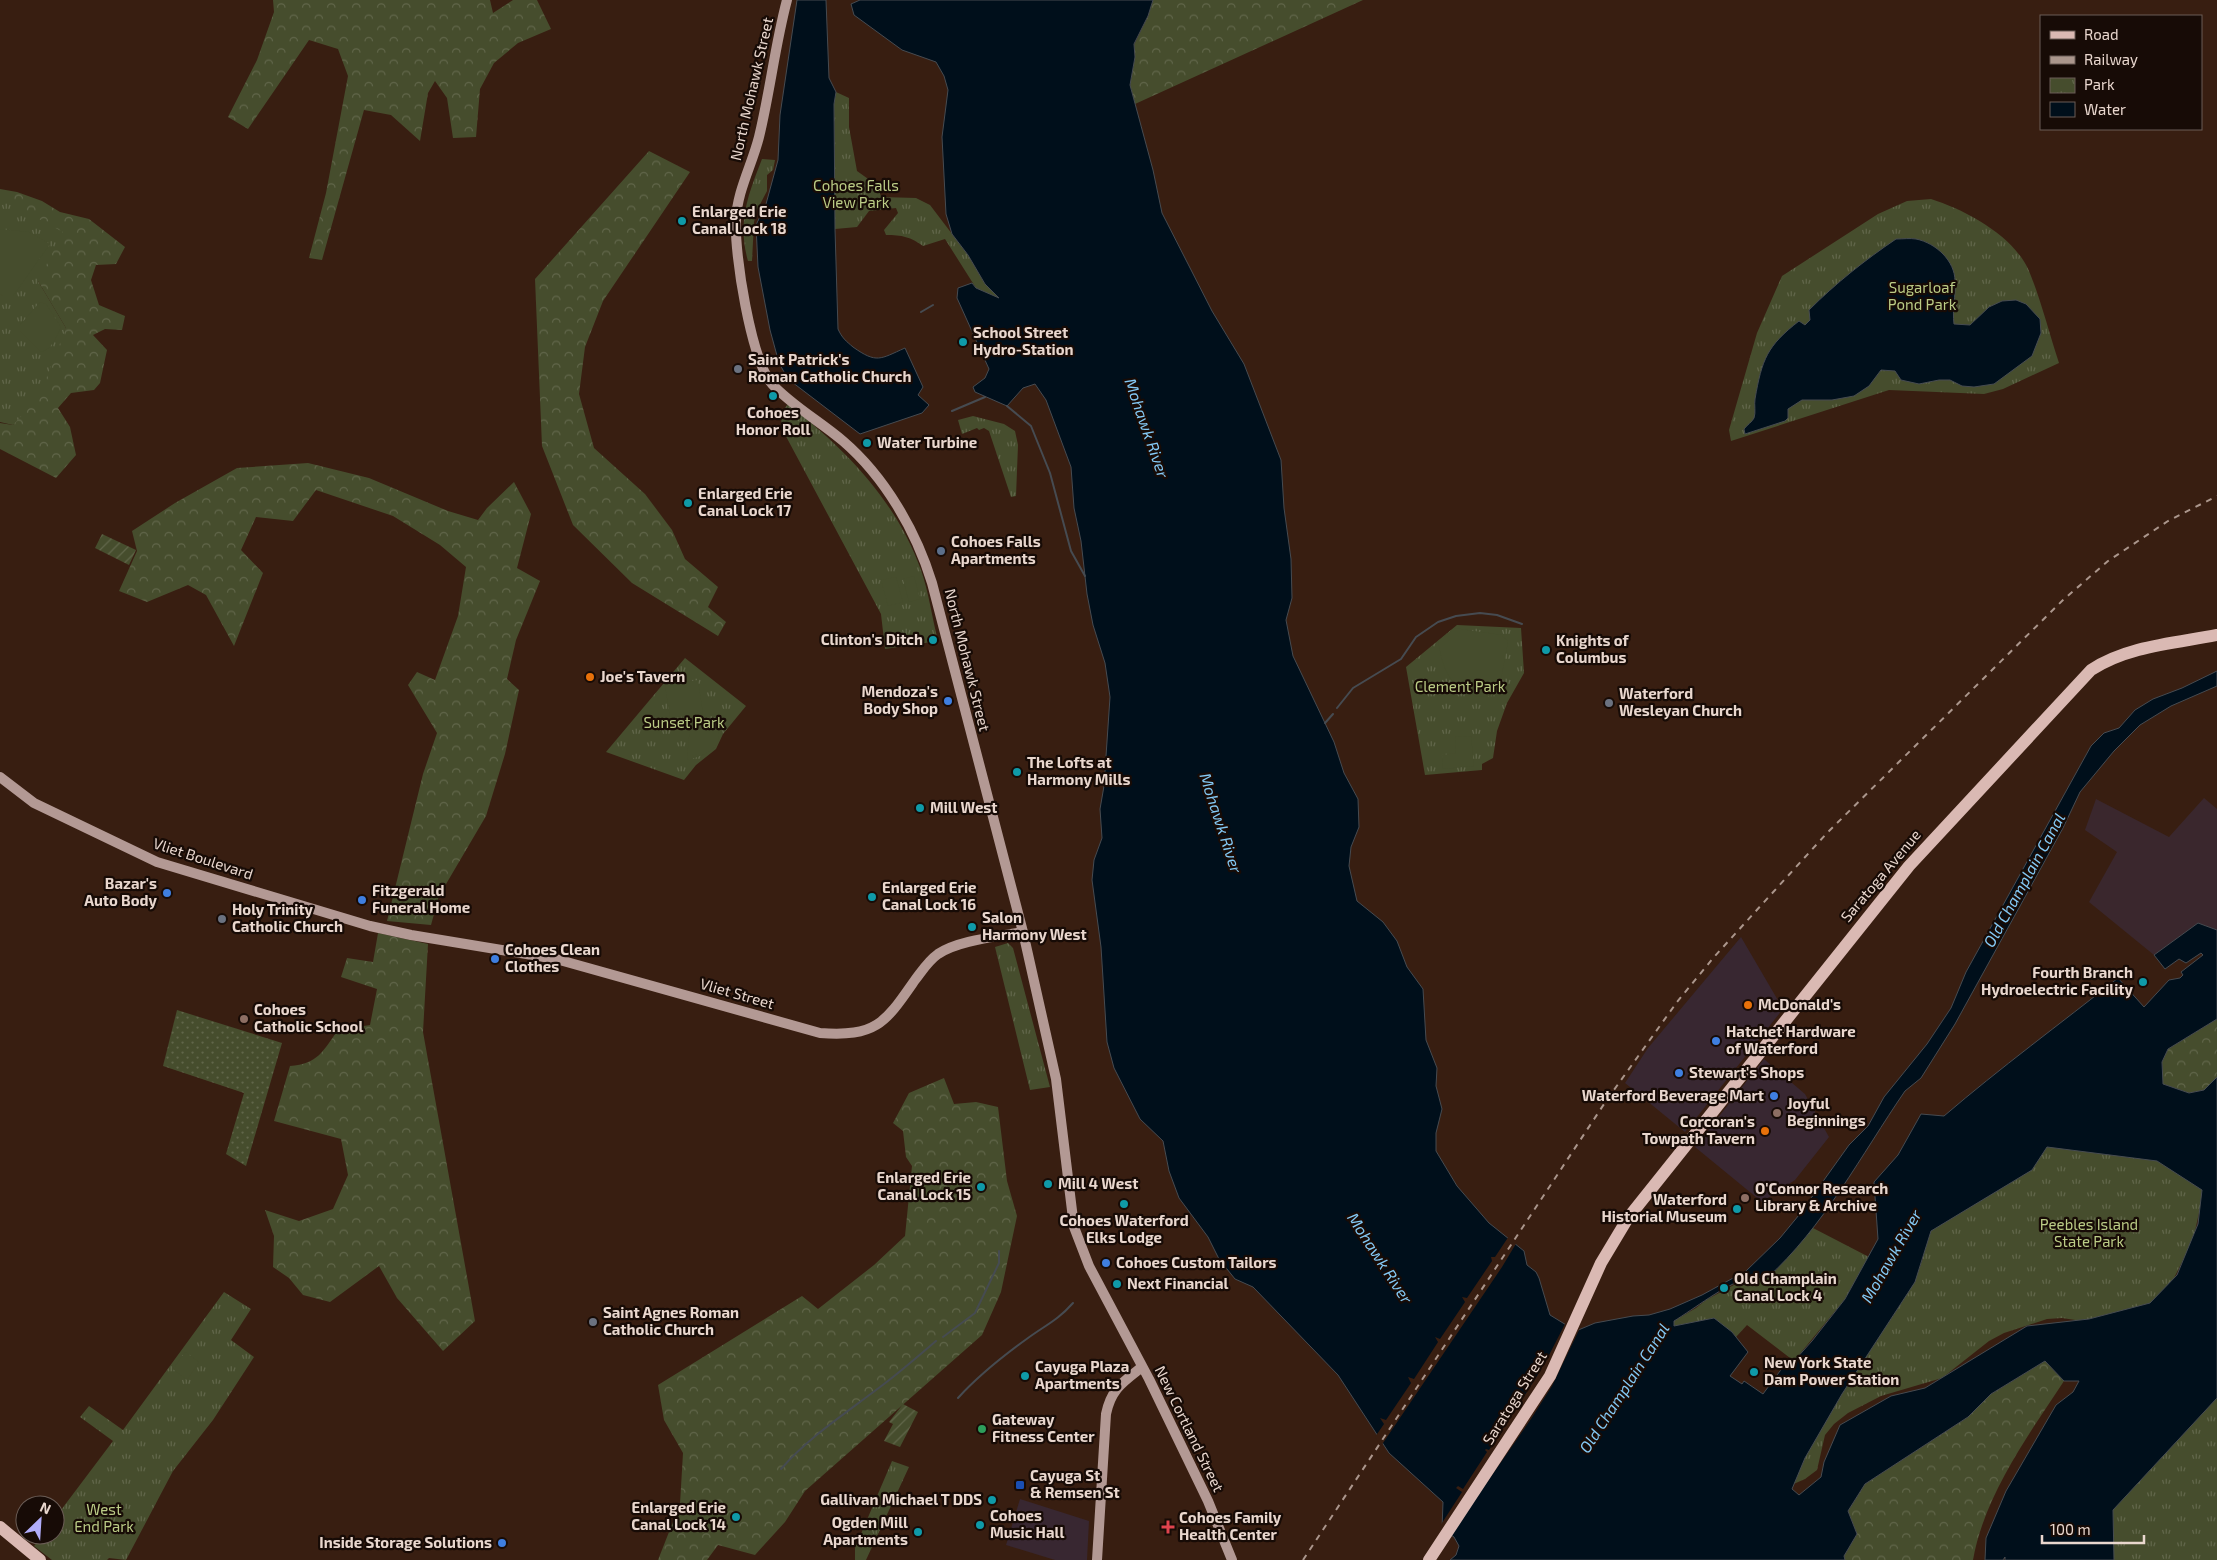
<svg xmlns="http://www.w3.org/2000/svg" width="2217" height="1560" font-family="'Exo 2',sans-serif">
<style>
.commercial{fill:#382731}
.industrial{fill:#3a272d}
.grass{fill:url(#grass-dots)}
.forest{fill:url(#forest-crowns)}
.park{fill:url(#park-tufts)}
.garden{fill:url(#garden-furrows)}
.pitch{fill:#464d2d}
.water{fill:#000f1b;stroke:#464b51;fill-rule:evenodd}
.pier{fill:#381e11}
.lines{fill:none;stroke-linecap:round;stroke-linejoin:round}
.stream{stroke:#464b51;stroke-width:2}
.secondary{stroke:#b39994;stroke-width:10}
.primary{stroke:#dab9b3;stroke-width:12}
.rail{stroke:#ab968c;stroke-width:2;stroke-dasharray:6 6;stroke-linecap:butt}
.culture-dot{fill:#0f9aa8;stroke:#170b06;stroke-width:2}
.worship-dot{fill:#6b7280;stroke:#170b06;stroke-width:2}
.service-dot{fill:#5c6f8a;stroke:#170b06;stroke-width:2}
.food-dot{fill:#e8710a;stroke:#170b06;stroke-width:2}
.shop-dot{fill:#3f7fe0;stroke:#170b06;stroke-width:2}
.education-dot{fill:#8d6e63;stroke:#170b06;stroke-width:2}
.leisure-dot{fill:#2e9e5b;stroke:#170b06;stroke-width:2}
.transit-dot{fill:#1a4fb4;stroke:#170b06;stroke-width:2}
.health-dot{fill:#e0444e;stroke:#170b06;stroke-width:2}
.labels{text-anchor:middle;stroke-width:4.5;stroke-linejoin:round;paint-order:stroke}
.street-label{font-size:15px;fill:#e9d7ce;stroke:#170b06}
.park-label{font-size:15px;fill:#bbcc86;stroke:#170b06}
.poi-label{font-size:15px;font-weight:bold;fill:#e9d7ce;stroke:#170b06;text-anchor:start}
.water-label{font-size:16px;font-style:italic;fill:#84c9f5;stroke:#170b06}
</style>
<defs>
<pattern id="grass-dots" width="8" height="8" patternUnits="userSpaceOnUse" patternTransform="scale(1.25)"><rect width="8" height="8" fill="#464d2d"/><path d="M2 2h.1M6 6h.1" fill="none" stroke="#61664a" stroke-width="1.8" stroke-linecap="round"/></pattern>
<pattern id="forest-crowns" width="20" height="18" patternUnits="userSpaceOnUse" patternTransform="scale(1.25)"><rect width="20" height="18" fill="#464d2d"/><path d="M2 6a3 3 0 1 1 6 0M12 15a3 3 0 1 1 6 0" fill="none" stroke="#61664a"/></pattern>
<pattern id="park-tufts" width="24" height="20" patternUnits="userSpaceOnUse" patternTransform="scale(1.25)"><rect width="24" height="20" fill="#464d2d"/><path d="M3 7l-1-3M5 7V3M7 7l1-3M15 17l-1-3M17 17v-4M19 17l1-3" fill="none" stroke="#61664a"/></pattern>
<pattern id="garden-furrows" width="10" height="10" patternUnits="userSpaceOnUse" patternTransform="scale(1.25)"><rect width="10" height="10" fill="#464d2d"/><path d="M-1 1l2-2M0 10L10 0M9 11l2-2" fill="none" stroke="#61664a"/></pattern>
</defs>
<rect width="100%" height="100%" fill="#381e11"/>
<path class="commercial" d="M1741 937 1783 1009 1685 1132 1625 1083 1648 1048Z
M1764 1059 1805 1094 1829 1137 1795 1180 1762 1202 1695 1147Z
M1020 1499 1089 1521 1087 1560H1055L1006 1545Z"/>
<path class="industrial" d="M2204 798 2217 809V930L2198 923 2154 955 2089 902 2117 852 2085 830 2096 799 2169 837Z"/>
<path class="grass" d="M177 1010 282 1043 246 1166 226 1154 244 1093 163 1066Z"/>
<path class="forest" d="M273 0H490L493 13 513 0H537L551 29 518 43 494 63 480 89 476 137 453 138 447 98 435 81 428 93 420 141 391 115 364 110 322 260 309 258 326 193 348 76 338 49 309 40 248 129 228 117 257 60 274 12Z
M1153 0H1363L1135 104 1130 85 1135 57 1134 45 1148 16Z
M649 151 690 172 603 301 585 347 579 394 594 448 645 494 672 530 685 559 718 587 708 607 726 622 718 636 632 583 573 525 542 446 535 279Z
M0 189 17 192 42 201 60 212 89 219 125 247 116 264 96 265 91 280 99 305 125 316 122 330 105 329 93 335 107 350 100 383 94 390 71 393 58 408 70 427 76 455 56 478 0 449V423L13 425 66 328 38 281 0 200Z
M308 463 369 478 448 511 478 520 487 508 514 482 531 514 517 568 540 581 516 640 507 679 519 690 505 754 486 816 439 896 431 925 387 921 423 774 437 733 408 685 417 672 435 680 458 616 466 567 440 545 393 516 316 490 293 521 256 517 241 550 263 573 234 646 206 595 188 585 147 602 119 591 137 551 132 531 175 503 237 468Z
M378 933 428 944 423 1032 475 1321 443 1351 397 1298 379 1266 330 1302 303 1295 289 1278 273 1267 274 1236 265 1210 299 1221 333 1209 348 1175 341 1139 274 1121 290 1066C318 1064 323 1051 338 1030L370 1025 377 989 341 977 347 958 373 962Z
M2217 1019V1077L2204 1090 2189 1093 2163 1084 2162 1062 2168 1049Z
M944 1078 954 1104 976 1102 998 1107 1007 1181 1017 1216 1001 1292 982 1335 805 1491 785 1522 755 1555 718 1545 707 1560H658L680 1504 683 1453 664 1420 658 1385 802 1296 818 1309 874 1265 905 1236 912 1166 906 1157 903 1131 893 1123 909 1093Z
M2045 1361 2064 1381C2029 1434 1984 1496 1973 1560H1845L1844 1556 1857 1534 1848 1511 1865 1484 1968 1417 1991 1394Z"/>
<path class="park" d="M836 92 849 98V127L857 171 878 186 881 197 916 198 930 205 968 255 985 284 1000 299 976 288 945 239 923 246C911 237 902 235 886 235L884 230 898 213 896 208 869 211 857 227 835 229 834 104Z
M762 159 775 160 773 170 767 175V191L757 210 754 222 752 261H748C737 222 748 195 762 159Z
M0 198 63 232 38 281 66 328 39 397 13 425 0 422Z
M1931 199C1966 210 2014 236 2029 271 2041 300 2049 333 2059 363L2003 389 1984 394 1889 390 1731 441 1729 430 1757 333 1782 276 1878 214 1907 201Z
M788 404C845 449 896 500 921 570 929 593 932 618 938 641L885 649 881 614 781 427 782 412Z
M973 416 1004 424 1015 431 1018 445 1016 496 1011 497 989 431 984 428 979 430 977 428 962 434 958 420Z
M1457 625 1521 628 1524 673 1507 703 1497 731 1493 758 1482 764V770L1425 775 1406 667Z
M685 658 746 706 723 734 716 749 696 765 684 780 606 752Z
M1008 943 1013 948 1050 1087 1030 1090 995 947Z
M2061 1144 2213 1149 2193 1240 2172 1282 2151 1305 2082 1321 2062 1318 2047 1319 2004 1333 1989 1341 1942 1378 1881 1396 1848 1413 1834 1424 1825 1435 1817 1470 1805 1479 1789 1486 1788 1460 1893 1316 1910 1284 1918 1272 1923 1258 1922 1241 1927 1232 1990 1195 1997 1186 2043 1147Z
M1813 1228 1869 1257 1845 1299 1794 1361 1747 1325 1736 1337 1732 1332 1673 1326 1674 1321 1696 1308 1706 1300 1745 1279 1777 1269Z
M224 1292 251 1309 231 1340 254 1357 213 1420 173 1471 126 1560 109 1558 107 1560H52L34 1546 43 1535H55V1518L113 1441 80 1417 89 1406 123 1430Z
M2217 1384V1560H2101L2110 1510Z
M892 1461 909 1467 866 1560H855V1548Z"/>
<path class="garden" d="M102 534 136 550 129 565 95 548Z
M903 1404 918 1412 900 1447 884 1441 893 1424 889 1422Z"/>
<path class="pitch" d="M0 229 29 232 50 244 13 296H3L0 294Z
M40 302 46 304 61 327C57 336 52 349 41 352L20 331V325Z
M914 576 920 599 909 602 903 579Z
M896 577 903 602 888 606 881 580Z
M1454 628 1502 635 1508 642 1498 695C1491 695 1481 698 1475 696 1447 685 1443 667 1438 641Z
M698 680 703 714 670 718 665 685Z
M715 718C716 723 719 729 719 734 720 750 700 757 687 760L690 725Z
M1471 736 1474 766 1443 769 1442 755 1456 753 1455 737Z
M185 1352 199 1362 187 1380 173 1369Z"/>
<path class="water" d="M797 0H826L829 78 836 92 834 104 835 229 838 329C842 338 846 341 853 347 877 364 880 359 905 348L923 387 918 395 929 405 922 413 860 434 788 379 779 363 770 330 758 267 756 225 766 204 778 160 780 115Z
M860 0H1153L1148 16 1134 44 1135 57 1130 85 1153 170 1162 213 1212 311 1244 364 1281 460 1284 508 1291 559 1292 598 1286 620 1293 656 1334 742 1344 773 1358 799 1359 827 1351 847 1349 866 1357 901 1383 922 1397 941 1407 967 1423 989 1426 1040 1437 1068 1436 1086 1442 1109 1436 1133V1151L1457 1186 1489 1223 1524 1251 1527 1265 1536 1272 1539 1278 1550 1315 1576 1331 1595 1323 1633 1316 1649 1315 1670 1309 1702 1295 1746 1271 1780 1238 1799 1215 1849 1145 1868 1126 1884 1097 1927 1044 1951 1008 1966 972 2091 746 2104 733 2119 728 2135 710 2153 699 2182 688 2217 671V686L2171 706 2140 725 2114 751 2080 792 2063 828 1955 1024 1921 1078 1905 1091C1861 1155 1824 1227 1766 1279 1759 1279 1752 1277 1746 1279 1724 1285 1694 1309 1674 1321V1326L1714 1318 1732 1332 1748 1352 1730 1376 1742 1384 1744 1381 1763 1394 1783 1367 1794 1361 1812 1341 1845 1299 1878 1239 1874 1182 1898 1155 1921 1114 1944 1116C2000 1068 2060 1024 2118 978L2144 1007 2169 980 2180 978 2183 975 2181 972 2203 955 2201 953 2186 963 2179 959 2165 969 2154 955 2198 923 2217 930V1019L2168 1049 2162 1062 2163 1084 2189 1093 2204 1090 2217 1077V1398L2113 1510 2114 1560H2005V1557L2003 1560H1985L1986 1538 2006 1491 2056 1405 2073 1392 2079 1381H2064L2045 1361 1991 1394 1968 1417 1865 1484 1848 1511 1857 1534 1844 1556 1845 1560H1450L1456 1555 1459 1546 1454 1537 1442 1529 1443 1502 1389 1453 1338 1375 1253 1287 1235 1279 1219 1259 1208 1237 1179 1198 1169 1171 1163 1141 1140 1119 1114 1068 1107 1042 1101 947 1092 880 1094 860 1102 838 1100 809 1104 786 1110 697 1105 663 1093 625 1087 594 1081 541 1074 508 1071 467 1046 400 1035 384 1023 388 1007 406 975 392 973 387 985 378 989 369 957 298 958 288 972 283 976 288 999 298 985 284 968 255 952 234 946 214 942 137 948 90 944 76 936 62 902 50 854 15 851 4ZM2047 1147 2157 1161 2202 1190 2198 1224 2177 1275 2150 1303 2089 1319 2027 1326 1925 1388 1891 1396 1840 1425 1824 1462 1821 1477 1799 1495 1792 1489 1805 1458 1842 1394 1915 1282 1931 1231 2032 1170Z
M1896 239C1903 239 1910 238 1916 239 1936 243 1955 261 1955 281 1956 296 1952 309 1954 324L1970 325 1989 307 2002 301 2016 300 2026 304 2040 319 2041 333 2032 356 1994 384 1974 387 1962 386 1950 380H1939L1919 384 1901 380 1895 371 1881 370 1869 386 1854 396 1832 400H1802L1788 409V418L1785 421 1745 434 1744 429C1747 425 1752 422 1754 418 1756 413 1754 404 1755 399 1762 359 1767 346 1799 321L1805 325 1810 320 1809 310C1836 283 1865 260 1896 239Z"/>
<path class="pier" d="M1509 1236 1517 1242 1502 1267 1381 1446 1375 1437 1384 1424 1380 1418 1386 1420 1411 1383 1408 1377 1414 1379 1438 1342 1435 1337 1440 1339 1465 1302 1462 1297 1467 1298 1492 1261 1491 1257H1495Z
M1566 1322 1577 1328H1580L1552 1386 1531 1419 1449 1537 1440 1531V1526L1462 1492 1456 1488 1458 1486 1463 1489 1487 1452 1485 1450 1486 1449 1489 1450 1514 1411V1408L1516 1409 1537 1376 1542 1367 1540 1365 1541 1363 1544 1365Z"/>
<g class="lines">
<path class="stream" d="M921 312 933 305
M1007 406 1031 426 1050 473 1071 551 1085 576
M952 411 985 397
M1337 708 1353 688 1401 659 1416 637 1438 622 1456 616 1480 613 1497 615 1522 624
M1325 723 1333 714
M943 1337 975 1313 999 1263V1251
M958 1398C979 1375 1003 1356 1028 1338 1046 1325 1058 1320 1073 1303
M781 1469C808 1438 843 1415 876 1390 897 1375 916 1358 936 1341"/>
<path class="secondary" d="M787 0C775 45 770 92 759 137 752 165 737 191 736 220 734 253 751 360 772 384 791 405 821 422 843 441 885 477 916 531 932 583L1023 932 1056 1079 1074 1227 1089 1266 1149 1379 1208 1501 1232 1560
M0 777 34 803 157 862 370 926 411 935 556 959 820 1033C877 1037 885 1023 915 980 922 971 928 961 938 954 959 940 997 937 1023 932
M1097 1560 1106 1414C1111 1389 1123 1382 1142 1367"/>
<path class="primary" d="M0 1527 40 1560
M1429 1560 1550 1376 1601 1263 1628 1218 1909 866 2091 670C2127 646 2176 643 2217 635"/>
<path class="rail" d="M1303 1560 1606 1101 1677 1002 1714 957 1827 833 2063 600 2108 561 2168 521 2217 496"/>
</g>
<g class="culture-dot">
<circle cx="682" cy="221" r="5"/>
<circle cx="963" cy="342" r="5"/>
<circle cx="773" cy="396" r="5"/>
<circle cx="867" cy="443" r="5"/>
<circle cx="688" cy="503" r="5"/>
<circle cx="933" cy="640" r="5"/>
<circle cx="1546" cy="650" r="5"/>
<circle cx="1017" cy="772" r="5"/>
<circle cx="920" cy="808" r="5"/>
<circle cx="872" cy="897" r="5"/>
<circle cx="972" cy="927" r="5"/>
<circle cx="2143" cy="982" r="5"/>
<circle cx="1048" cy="1184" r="5"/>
<circle cx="981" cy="1187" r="5"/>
<circle cx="1124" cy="1204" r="5"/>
<circle cx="1737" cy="1209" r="5"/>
<circle cx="1117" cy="1284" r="5"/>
<circle cx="1724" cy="1288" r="5"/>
<circle cx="1754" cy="1372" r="5"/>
<circle cx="1025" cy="1376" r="5"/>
<circle cx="992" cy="1500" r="5"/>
<circle cx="736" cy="1517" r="5"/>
<circle cx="980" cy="1525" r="5"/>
<circle cx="918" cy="1532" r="5"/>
</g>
<g class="worship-dot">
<circle cx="738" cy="369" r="5"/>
<circle cx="1609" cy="703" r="5"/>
<circle cx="222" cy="919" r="5"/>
<circle cx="593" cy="1322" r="5"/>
</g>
<circle class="service-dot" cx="941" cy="551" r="5"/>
<g class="food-dot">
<circle cx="590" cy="677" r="5"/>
<circle cx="1748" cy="1005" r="5"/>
<circle cx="1765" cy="1131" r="5"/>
</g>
<g class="shop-dot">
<circle cx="948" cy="701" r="5"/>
<circle cx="167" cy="893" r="5"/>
<circle cx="362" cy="900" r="5"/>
<circle cx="495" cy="959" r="5"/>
<circle cx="1716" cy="1041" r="5"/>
<circle cx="1679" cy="1073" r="5"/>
<circle cx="1774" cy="1096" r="5"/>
<circle cx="1106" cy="1263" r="5"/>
<circle cx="502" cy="1543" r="5"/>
</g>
<g class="education-dot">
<circle cx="244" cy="1019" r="5"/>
<circle cx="1777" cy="1113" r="5"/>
<circle cx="1745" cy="1198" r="5"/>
</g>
<circle class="leisure-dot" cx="982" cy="1429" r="5"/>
<rect class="transit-dot" x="1015" y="1480" width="10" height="10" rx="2.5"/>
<path class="health-dot" d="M1165.5 1519.5h5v5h5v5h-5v5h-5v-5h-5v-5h5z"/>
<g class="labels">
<g class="street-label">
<text transform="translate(752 89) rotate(-77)" y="5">North Mohawk Street</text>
<text transform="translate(967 660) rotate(76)" y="5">North Mohawk Street</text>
<text transform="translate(203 859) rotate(18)" y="5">Vliet Boulevard</text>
<text transform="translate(1881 876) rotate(-50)" y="5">Saratoga Avenue</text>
<text transform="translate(737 994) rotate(16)" y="5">Vliet Street</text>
<text transform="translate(1515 1398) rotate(-58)" y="5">Saratoga Street</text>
<text transform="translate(1189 1429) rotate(64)" y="5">New Cortland Street</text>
</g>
<g class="park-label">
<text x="856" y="191">Cohoes Falls<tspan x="856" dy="17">View Park</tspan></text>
<text x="1922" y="293">Sugarloaf<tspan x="1922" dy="17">Pond Park</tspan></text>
<text x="1460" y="692">Clement Park</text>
<text x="684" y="728">Sunset Park</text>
<text x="2089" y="1230">Peebles Island<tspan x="2089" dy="17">State Park</tspan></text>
<text x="104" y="1515">West<tspan x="104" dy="17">End Park</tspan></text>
</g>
<g class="poi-label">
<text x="692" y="217">Enlarged Erie<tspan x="692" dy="17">Canal Lock 18</tspan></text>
<text x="973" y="338">School Street<tspan x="973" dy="17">Hydro-Station</tspan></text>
<text x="748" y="365">Saint Patrick's<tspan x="748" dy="17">Roman Catholic Church</tspan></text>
<text x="773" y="418" text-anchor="middle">Cohoes<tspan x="773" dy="17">Honor Roll</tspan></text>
<text x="877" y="448">Water Turbine</text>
<text x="698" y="499">Enlarged Erie<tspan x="698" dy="17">Canal Lock 17</tspan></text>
<text x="951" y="547">Cohoes Falls<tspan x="951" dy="17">Apartments</tspan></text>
<text x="923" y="645" text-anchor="end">Clinton's Ditch</text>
<text x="1556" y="646">Knights of<tspan x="1556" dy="17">Columbus</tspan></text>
<text x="600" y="682">Joe's Tavern</text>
<text x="938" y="697" text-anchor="end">Mendoza's<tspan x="938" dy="17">Body Shop</tspan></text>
<text x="1619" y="699">Waterford<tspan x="1619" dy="17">Wesleyan Church</tspan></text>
<text x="1027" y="768">The Lofts at<tspan x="1027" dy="17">Harmony Mills</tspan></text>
<text x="930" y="813">Mill West</text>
<text x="157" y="889" text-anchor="end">Bazar's<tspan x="157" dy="17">Auto Body</tspan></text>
<text x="882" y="893">Enlarged Erie<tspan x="882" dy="17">Canal Lock 16</tspan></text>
<text x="372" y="896">Fitzgerald<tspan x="372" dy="17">Funeral Home</tspan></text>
<text x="232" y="915">Holy Trinity<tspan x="232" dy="17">Catholic Church</tspan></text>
<text x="982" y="923">Salon<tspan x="982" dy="17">Harmony West</tspan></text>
<text x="505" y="955">Cohoes Clean<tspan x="505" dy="17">Clothes</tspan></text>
<text x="2133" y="978" text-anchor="end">Fourth Branch<tspan x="2133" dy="17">Hydroelectric Facility</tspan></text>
<text x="1758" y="1010">McDonald's</text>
<text x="254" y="1015">Cohoes<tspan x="254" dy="17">Catholic School</tspan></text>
<text x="1726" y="1037">Hatchet Hardware<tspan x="1726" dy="17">of Waterford</tspan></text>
<text x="1689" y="1078">Stewart's Shops</text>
<text x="1764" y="1101" text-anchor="end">Waterford Beverage Mart</text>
<text x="1787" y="1109">Joyful<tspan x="1787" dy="17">Beginnings</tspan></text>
<text x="1755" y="1127" text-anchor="end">Corcoran's<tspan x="1755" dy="17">Towpath Tavern</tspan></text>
<text x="971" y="1183" text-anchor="end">Enlarged Erie<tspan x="971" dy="17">Canal Lock 15</tspan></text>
<text x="1058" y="1189">Mill 4 West</text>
<text x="1755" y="1194">O'Connor Research<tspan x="1755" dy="17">Library &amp; Archive</tspan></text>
<text x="1727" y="1205" text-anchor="end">Waterford<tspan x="1727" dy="17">Historial Museum</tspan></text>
<text x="1124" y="1226" text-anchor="middle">Cohoes Waterford<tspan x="1124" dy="17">Elks Lodge</tspan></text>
<text x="1116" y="1268">Cohoes Custom Tailors</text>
<text x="1734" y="1284">Old Champlain<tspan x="1734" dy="17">Canal Lock 4</tspan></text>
<text x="1127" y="1289">Next Financial</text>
<text x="603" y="1318">Saint Agnes Roman<tspan x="603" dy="17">Catholic Church</tspan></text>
<text x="1764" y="1368">New York State<tspan x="1764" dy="17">Dam Power Station</tspan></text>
<text x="1035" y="1372">Cayuga Plaza<tspan x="1035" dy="17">Apartments</tspan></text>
<text x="992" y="1425">Gateway<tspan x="992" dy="17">Fitness Center</tspan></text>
<text x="1030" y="1481">Cayuga St<tspan x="1030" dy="17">&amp; Remsen St</tspan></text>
<text x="982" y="1505" text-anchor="end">Gallivan Michael T DDS</text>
<text x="726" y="1513" text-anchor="end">Enlarged Erie<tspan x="726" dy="17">Canal Lock 14</tspan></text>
<text x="990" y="1521">Cohoes<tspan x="990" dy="17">Music Hall</tspan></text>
<text x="1179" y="1523">Cohoes Family<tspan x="1179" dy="17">Health Center</tspan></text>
<text x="908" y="1528" text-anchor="end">Ogden Mill<tspan x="908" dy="17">Apartments</tspan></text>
<text x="492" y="1548" text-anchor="end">Inside Storage Solutions</text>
</g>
<g class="water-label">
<text transform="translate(1147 428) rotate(71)" y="6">Mohawk River</text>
<text transform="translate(1221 823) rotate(72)" y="6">Mohawk River</text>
<text transform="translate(2024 880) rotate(-61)" y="6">Old Champlain Canal</text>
<text transform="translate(1891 1256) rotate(-60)" y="6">Mohawk River</text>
<text transform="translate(1380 1258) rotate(57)" y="6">Mohawk River</text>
<text transform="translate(1624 1388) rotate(-57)" y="6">Old Champlain Canal</text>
</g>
</g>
<rect x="2040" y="15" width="162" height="115" fill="#170b06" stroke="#6b5d56"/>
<rect x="2050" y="31" width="25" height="8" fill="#dab9b3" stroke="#6b5d56"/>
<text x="2084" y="40" font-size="15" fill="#e9d7ce">Road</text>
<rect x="2050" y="56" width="25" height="8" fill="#ab968c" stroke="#6b5d56"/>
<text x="2084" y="65" font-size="15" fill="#e9d7ce">Railway</text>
<rect x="2050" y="78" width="25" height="15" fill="url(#park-tufts)" stroke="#6b5d56"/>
<text x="2084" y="90" font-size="15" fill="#e9d7ce">Park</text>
<rect x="2050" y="102" width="25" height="15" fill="#000f1b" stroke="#6b5d56"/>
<text x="2084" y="115" font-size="15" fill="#e9d7ce">Water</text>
<g transform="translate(40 1520) rotate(25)"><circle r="24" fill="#170b06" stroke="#6b5d56"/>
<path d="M0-4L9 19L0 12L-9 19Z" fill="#b1adfa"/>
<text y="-8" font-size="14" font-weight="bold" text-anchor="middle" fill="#e9d7ce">N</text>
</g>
<path d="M2042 1535v8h102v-8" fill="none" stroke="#e9d7ce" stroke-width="2.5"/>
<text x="2050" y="1535" font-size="15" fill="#e9d7ce" stroke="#170b06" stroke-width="4" paint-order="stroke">100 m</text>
</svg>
